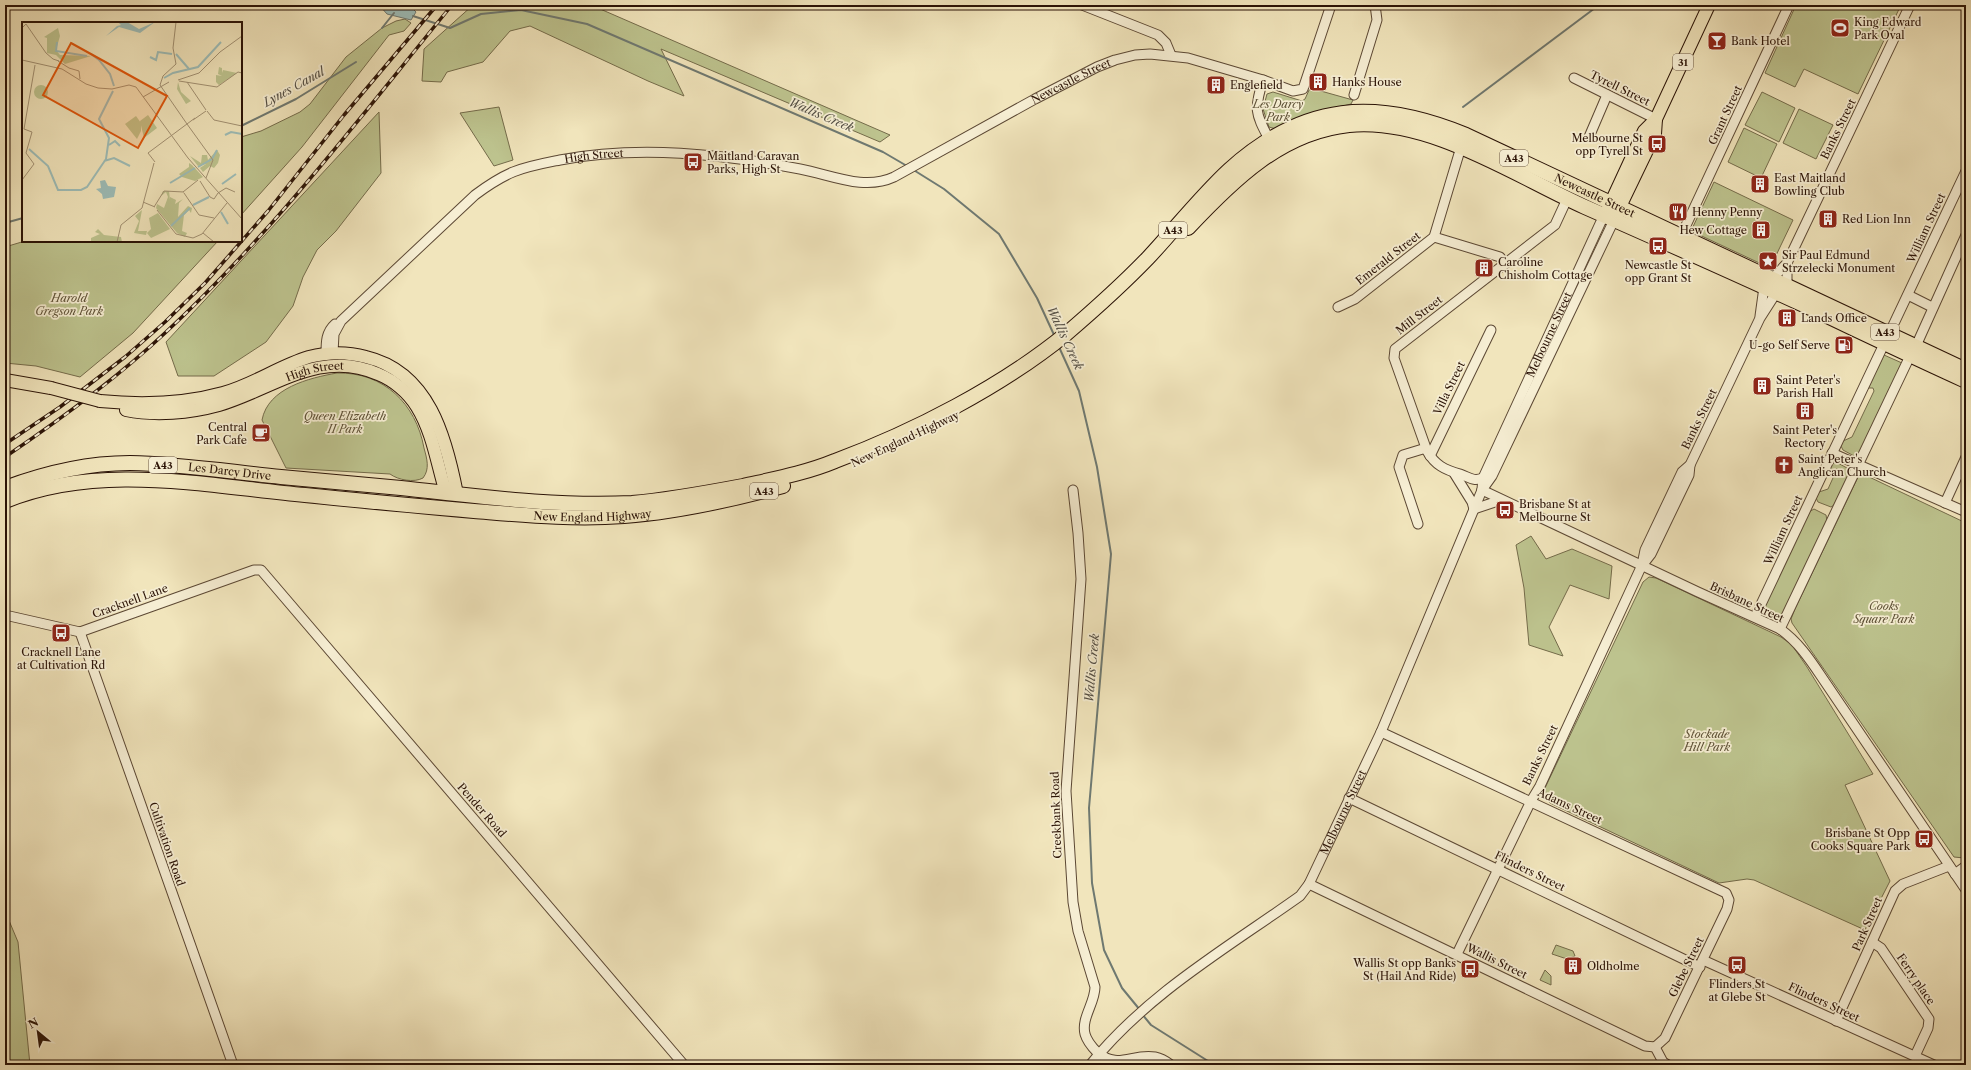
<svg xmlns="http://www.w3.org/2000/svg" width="1971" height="1070" font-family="'Libre Caslon Text',serif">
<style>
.green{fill:#bdc38e;stroke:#746b4a}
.water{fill:#9dbdb8;stroke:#6f7971}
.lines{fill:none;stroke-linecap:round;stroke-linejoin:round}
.stream{stroke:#6f7971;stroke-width:2}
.minor-casing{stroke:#5c4834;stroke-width:11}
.major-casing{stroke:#2b1306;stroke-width:14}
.highway-casing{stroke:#2b1306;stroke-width:16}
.minor{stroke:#f6eed3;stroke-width:9}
.major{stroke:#f1e5bc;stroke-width:12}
.highway{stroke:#f1e5bc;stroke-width:14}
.rail-casing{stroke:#2b1306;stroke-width:3.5}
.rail{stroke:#f6eed3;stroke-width:2;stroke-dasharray:6;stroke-linecap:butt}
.major-bridge-casing{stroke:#2b1306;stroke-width:14;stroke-linecap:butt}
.major-bridge{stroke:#f1e5bc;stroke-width:12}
.labels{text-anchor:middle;stroke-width:3.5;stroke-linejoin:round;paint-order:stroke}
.shield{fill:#f6eed3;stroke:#685544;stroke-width:1}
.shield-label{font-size:10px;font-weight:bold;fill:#2b1306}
.poi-label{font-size:11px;fill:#2b1306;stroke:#f6eed3;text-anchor:start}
.street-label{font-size:11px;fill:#2b1306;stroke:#f6eed3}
.park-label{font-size:11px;font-style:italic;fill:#5e5136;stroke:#f6eed3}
.water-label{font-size:12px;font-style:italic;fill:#534e44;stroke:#f6eed3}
.inset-river{fill:none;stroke:#9dbdb8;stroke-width:2}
.inset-road{fill:none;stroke:#a29173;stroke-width:1}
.view{fill:#df560c;fill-opacity:0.15;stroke:#df560c;stroke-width:2}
.inset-edge{fill:none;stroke:#2b1306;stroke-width:2}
</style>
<rect width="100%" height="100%" fill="#f1e5bc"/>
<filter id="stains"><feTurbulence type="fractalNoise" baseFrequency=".005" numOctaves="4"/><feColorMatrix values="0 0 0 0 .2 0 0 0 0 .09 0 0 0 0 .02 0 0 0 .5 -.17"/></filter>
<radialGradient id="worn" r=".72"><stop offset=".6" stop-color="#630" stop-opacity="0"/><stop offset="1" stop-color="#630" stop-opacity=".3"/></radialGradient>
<path class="green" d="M473 5H591L890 135 880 142 661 49 684 96 648 81 530 26 510 31 483 62 447 72 441 82 422 81 424 49Z
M1796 5H1901L1858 94 1804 69 1795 87 1765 73Z
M405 19 411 23 404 31 389 35 302 147 241 215V137L261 131 300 112 310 104 346 57 382 28 396 21Z
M1310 88 1353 100 1351 104 1307 115 1293 120 1276 129 1269 127 1263 109 1267 94 1273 92 1302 101 1305 99Z
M1762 92 1795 108 1779 142 1745 125Z
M499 107 513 160 494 166 460 113Z
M1799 109 1833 125 1816 159 1783 143Z
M379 112 381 173 336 231 317 250 303 277 293 306 266 342 214 376H178L166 342Z
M1744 128 1777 144 1761 178 1728 162Z
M1714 182 1793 220 1770 268 1691 231Z
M25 241H218L133 333 80 377 36 366 5 363V247Z
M1884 355 1902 363 1859 453 1854 456 1843 450 1841 446 1843 441 1852 437 1874 391 1873 388H1867Z
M337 373C384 372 416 404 424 448 427 459 430 469 423 478 414 483 398 480 390 474L286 468 262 420C268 388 309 378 337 373Z
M1836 462 1847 468 1850 473 1834 505 1831 507 1818 502 1816 498 1819 492 1828 489 1837 469 1830 471 1829 469 1831 465Z
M1859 475H1865L1966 523V856L1964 858 1954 857 1792 623 1791 619 1795 609Z
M1814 509 1826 515 1827 521 1782 617 1778 619 1765 614 1763 608 1809 512Z
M1531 536 1546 559 1572 549 1612 566 1609 599 1570 585 1549 627 1563 656 1529 645 1524 588 1516 545Z
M1649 577 1656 578 1781 637 1792 645 1807 667 1873 774 1845 785 1890 881 1865 930 1754 880 1747 879 1719 883 1550 803 1547 800 1545 788 1643 582Z
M5 911 18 942 30 1065H5Z
M1556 945 1573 951 1575 956 1567 959 1552 954Z
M1545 970 1551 976V985L1540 980Z"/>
<path class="water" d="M379 5H409L416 12 411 20 387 14Z"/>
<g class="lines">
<path class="stream" d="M413 16 450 28 481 14 521 10 587 24 883 152 907 166
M382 28 394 13
M1463 107 1599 5
M241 126 296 99 356 62
M912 169 944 189 999 234 1037 298 1055 337
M5 223 23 218
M1059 347 1079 391 1097 467 1111 554 1089 808 1092 883 1104 950 1122 988 1140 1010
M1142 1014 1151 1025 1208 1061 1219 1065"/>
<g class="minor-casing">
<g id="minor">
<path d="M1082 5 1158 35 1166 43 1171 55"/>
<path d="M1574 78 1656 119"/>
<path d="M1263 80C1254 109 1255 113 1269 139"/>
<path d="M1354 95 1377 20 1375 5"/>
<path d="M1589 137 1607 95"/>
<path d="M1681 236 1789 5"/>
<path d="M1434 237 1500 257 1505 264"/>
<path d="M1787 263V286"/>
<path d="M1772 279 1787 263 1910 5"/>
<path d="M1908 295 1932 307"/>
<path d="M1338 307 1355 299 1434 237 1461 147"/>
<path d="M1760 316 1764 287"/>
<path d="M1889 334 1966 171"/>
<path d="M1916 346 1966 235"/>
<path id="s1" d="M333 353 334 334 341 321 475 195C487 186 499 178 513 172 528 166 545 163 560 160 639 145 722 154 800 169 832 175 864 191 894 177L1035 99 1097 67 1115 60 1135 55 1150 54 1188 58 1263 80 1293 91 1303 89 1331 5"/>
<path d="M326 354C326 342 326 332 335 324"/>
<path d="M1427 451C1435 465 1445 470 1460 474 1469 477 1473 482 1483 478"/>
<path d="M1832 453 1966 512"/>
<path d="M1430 456 1491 330"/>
<path d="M1454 473 1472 502 1474 509"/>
<path id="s2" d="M1482 489 1483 478 1604 215"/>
<path d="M1073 490 1078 533 1081 579 1066 791 1073 902 1078 931 1095 987C1095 1003 1081 1018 1085 1034 1087 1041 1092 1047 1097 1052 1118 1070 1132 1053 1155 1057 1160 1058 1167 1062 1171 1065"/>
<path d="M1482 490 1698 592 1780 629C1798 642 1809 658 1821 676L1966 890"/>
<path d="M1945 503 1966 457"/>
<path d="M1474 509 1501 500"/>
<path d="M1418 524 1399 467 1403 455 1426 448 1394 358 1395 349 1555 225 1567 199"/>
<path d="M1644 563 1651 554 1689 475 1690 465"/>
<path d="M5 615 80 632 254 570H261L684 1065"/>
<path d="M1755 617 1884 344"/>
<path d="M1780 629 1910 356"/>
<path d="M80 632 233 1065"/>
<path d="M1381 732 1726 893 1729 900 1727 909 1665 1038 1655 1047"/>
<path d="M1349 798 1700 967"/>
<path d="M1955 874 1966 866"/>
<path d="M1309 884 1645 1046 1655 1047"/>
<path d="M1872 942 1881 948 1929 1019 1928 1028 1915 1056"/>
<path d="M1457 954 1531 801 1540 786 1642 565 1645 550 1682 472 1690 465 1760 318 1776 293"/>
<path d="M1703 960 1934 1065"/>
<path d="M1836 1021 1895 891 1903 884 1949 866"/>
<path d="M1655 1047 1663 1062 1668 1065"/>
<path id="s3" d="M1090 1065C1147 994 1227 948 1300 896L1309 884 1381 732 1482 490 1492 476 1614 220"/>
</g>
</g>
<g class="major-casing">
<g id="major">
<path d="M1607 211 1644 131 1656 119 1709 5"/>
<path d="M1616 215 1655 134 1656 119"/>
<path d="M5 380 51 388"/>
<path d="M100 401C141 405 183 404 223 393 253 385 279 366 309 357 328 352 348 352 366 357 429 372 446 437 457 494"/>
<path id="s4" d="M126 410C155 416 190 413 219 405 273 389 320 348 378 374 393 380 408 392 417 407 433 433 437 464 446 493"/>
</g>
</g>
<g class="highway-casing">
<g id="highway">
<path d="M1188 228C1232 181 1281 132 1349 125 1429 117 1514 175 1585 207 1660 240 1734 273 1808 307 1861 332 1913 357 1966 381"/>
<path id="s5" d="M5 488C45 473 87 463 130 463 180 464 231 472 281 477 321 481 361 484 401 488 477 496 554 507 632 503 669 500 706 493 743 486 774 479 806 473 835 461 913 432 1001 387 1066 334 1094 310 1122 285 1148 258 1175 229 1200 197 1229 170 1304 102 1376 98 1466 135L1966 370"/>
<path id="s6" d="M5 501C100 462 206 486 305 495 362 501 418 506 474 511 524 515 574 520 624 516 678 512 731 500 783 486"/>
</g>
</g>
<use href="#minor" class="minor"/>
<use href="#major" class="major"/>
<use href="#highway" class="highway"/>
<g class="rail-casing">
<path id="rail" d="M5 444 60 407 125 357 165 322 205 283 268 211 344 115 437 5
M5 457C61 419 116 379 165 333 271 235 360 117 452 5"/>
</g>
<use href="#rail" class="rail"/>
<g class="major-bridge-casing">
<path id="major-bridge" d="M51 388 100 401"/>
</g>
<use href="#major-bridge" class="major-bridge"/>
</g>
<defs>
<g id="stadium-square" transform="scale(1)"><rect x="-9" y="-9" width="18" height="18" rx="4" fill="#8f2418" stroke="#f6eed3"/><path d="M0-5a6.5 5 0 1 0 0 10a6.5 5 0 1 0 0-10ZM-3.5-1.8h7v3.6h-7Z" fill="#fff"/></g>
<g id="bar-square" transform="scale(1)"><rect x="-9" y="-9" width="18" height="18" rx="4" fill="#8f2418" stroke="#f6eed3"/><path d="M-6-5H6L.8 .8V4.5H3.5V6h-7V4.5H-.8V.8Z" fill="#fff"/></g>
<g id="building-square" transform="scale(1)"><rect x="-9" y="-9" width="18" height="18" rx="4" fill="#8f2418" stroke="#f6eed3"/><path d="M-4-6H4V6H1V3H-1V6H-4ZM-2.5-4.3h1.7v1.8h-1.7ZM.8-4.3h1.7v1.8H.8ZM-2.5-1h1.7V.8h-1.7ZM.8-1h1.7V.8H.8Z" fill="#fff"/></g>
<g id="bus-square" transform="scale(1)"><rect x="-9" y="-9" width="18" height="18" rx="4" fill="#8f2418" stroke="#f6eed3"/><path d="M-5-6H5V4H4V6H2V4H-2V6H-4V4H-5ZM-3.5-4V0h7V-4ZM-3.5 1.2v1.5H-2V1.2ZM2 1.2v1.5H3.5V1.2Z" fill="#fff"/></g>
<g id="restaurant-square" transform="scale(1)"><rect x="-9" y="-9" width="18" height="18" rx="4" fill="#8f2418" stroke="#f6eed3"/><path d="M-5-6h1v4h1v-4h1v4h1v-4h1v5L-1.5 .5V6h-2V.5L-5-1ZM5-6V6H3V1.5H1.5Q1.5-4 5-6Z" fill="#fff"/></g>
<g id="sight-square" transform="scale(1)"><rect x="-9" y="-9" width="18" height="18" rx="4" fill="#8f2418" stroke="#f6eed3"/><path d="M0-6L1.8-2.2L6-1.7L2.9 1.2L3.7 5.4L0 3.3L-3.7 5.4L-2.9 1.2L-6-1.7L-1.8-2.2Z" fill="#fff"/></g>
<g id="fuel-square" transform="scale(1)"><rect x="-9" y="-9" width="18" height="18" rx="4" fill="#8f2418" stroke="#f6eed3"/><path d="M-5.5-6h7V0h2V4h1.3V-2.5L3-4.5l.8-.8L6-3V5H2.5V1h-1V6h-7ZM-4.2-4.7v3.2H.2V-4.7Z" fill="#fff"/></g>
<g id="cafe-square" transform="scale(1)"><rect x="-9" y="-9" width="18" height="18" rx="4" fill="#8f2418" stroke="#f6eed3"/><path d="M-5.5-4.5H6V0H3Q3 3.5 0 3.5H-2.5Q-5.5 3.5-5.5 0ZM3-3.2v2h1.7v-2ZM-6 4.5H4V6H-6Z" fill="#fff"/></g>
<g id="church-square" transform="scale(1)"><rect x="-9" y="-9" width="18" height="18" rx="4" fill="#8f2418" stroke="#f6eed3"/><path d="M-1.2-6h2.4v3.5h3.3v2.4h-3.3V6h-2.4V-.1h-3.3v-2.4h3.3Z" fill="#fff"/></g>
</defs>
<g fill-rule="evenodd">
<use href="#stadium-square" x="1840" y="28"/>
<use href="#bar-square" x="1717" y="41"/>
<use href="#building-square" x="1318" y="82"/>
<use href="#building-square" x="1216" y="85"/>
<use href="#bus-square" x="1657" y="144"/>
<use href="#bus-square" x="693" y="162"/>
<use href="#building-square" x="1760" y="184"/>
<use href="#restaurant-square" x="1678" y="212"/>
<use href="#building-square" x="1828" y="219"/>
<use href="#building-square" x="1761" y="230"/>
<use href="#bus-square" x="1658" y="246"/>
<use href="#sight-square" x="1768" y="261"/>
<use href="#building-square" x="1484" y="268"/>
<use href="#building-square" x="1787" y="318"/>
<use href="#fuel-square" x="1844" y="345"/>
<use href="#building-square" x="1762" y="386"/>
<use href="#building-square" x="1805" y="411"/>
<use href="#cafe-square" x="261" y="433"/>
<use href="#church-square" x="1784" y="465"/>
<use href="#bus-square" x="1505" y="510"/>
<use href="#bus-square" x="61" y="633"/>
<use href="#bus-square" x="1924" y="839"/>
<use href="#bus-square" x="1737" y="965"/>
<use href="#building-square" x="1573" y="966"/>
<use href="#bus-square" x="1470" y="969"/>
</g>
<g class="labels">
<g class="shield">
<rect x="1673" y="54" width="20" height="16" rx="3"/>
<rect x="1500" y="150" width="28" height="16" rx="3"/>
<rect x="1159" y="222" width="28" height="16" rx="3"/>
<rect x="1871" y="324" width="28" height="16" rx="3"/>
<rect x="149" y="457" width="28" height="16" rx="3"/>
<rect x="750" y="483" width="28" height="16" rx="3"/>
</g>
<g class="shield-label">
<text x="1683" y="66">31</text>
<text x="1514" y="162">A43</text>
<text x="1173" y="234">A43</text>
<text x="1885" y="336">A43</text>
<text x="163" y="469">A43</text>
<text x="764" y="495">A43</text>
</g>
<g class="poi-label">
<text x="1854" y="26">King Edward<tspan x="1854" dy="13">Park Oval</tspan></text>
<text x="1731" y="45">Bank Hotel</text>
<text x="1332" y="86">Hanks House</text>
<text x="1230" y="89">Englefield</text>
<text x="1643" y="142" text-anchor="end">Melbourne St<tspan x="1643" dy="13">opp Tyrell St</tspan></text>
<text x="707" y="160">Maitland Caravan<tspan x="707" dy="13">Parks, High St</tspan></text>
<text x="1774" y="182">East Maitland<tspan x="1774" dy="13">Bowling Club</tspan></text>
<text x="1692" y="216">Henny Penny</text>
<text x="1842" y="223">Red Lion Inn</text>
<text x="1747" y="234" text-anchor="end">Hew Cottage</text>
<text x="1782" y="259">Sir Paul Edmund<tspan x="1782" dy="13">Strzelecki Monument</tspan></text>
<text x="1498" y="266">Caroline<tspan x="1498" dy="13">Chisholm Cottage</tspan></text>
<text x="1658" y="269" text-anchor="middle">Newcastle St<tspan x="1658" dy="13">opp Grant St</tspan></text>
<text x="1801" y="322">Lands Office</text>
<text x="1830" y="349" text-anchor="end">U-go Self Serve</text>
<text x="1776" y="384">Saint Peter's<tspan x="1776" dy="13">Parish Hall</tspan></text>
<text x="247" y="431" text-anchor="end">Central<tspan x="247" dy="13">Park Cafe</tspan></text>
<text x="1805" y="434" text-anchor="middle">Saint Peter's<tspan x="1805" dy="13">Rectory</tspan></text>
<text x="1798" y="463">Saint Peter's<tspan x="1798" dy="13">Anglican Church</tspan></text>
<text x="1519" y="508">Brisbane St at<tspan x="1519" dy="13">Melbourne St</tspan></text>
<text x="61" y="656" text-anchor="middle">Cracknell Lane<tspan x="61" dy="13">at Cultivation Rd</tspan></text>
<text x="1910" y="837" text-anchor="end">Brisbane St Opp<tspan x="1910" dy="13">Cooks Square Park</tspan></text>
<text x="1456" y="967" text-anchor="end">Wallis St opp Banks<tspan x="1456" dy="13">St (Hail And Ride)</tspan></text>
<text x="1587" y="970">Oldholme</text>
<text x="1737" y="988" text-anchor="middle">Flinders St<tspan x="1737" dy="13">at Glebe St</tspan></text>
</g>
<g class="street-label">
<text dy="4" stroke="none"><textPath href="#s1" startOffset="850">Newcastle Street</textPath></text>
<text transform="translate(1620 88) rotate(26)" y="4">Tyrell Street</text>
<text transform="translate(1725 115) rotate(-65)" y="4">Grant Street</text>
<text transform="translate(1838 129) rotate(-64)" y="4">Banks Street</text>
<text dy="4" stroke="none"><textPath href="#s1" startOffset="345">High Street</textPath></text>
<text dy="4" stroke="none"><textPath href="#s5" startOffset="1734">Newcastle Street</textPath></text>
<text transform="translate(1926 228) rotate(-65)" y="4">William Street</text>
<text transform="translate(1388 258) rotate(-38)" y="4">Emerald Street</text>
<text transform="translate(1419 315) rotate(-38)" y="4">Mill Street</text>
<text dy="4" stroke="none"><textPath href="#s2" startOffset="169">Melbourne Street</textPath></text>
<text dy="4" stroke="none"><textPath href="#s4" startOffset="196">High Street</textPath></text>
<text transform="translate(1449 388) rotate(-64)" y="4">Villa Street</text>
<text transform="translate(1699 419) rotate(-64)" y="4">Banks Street</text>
<text transform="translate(905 439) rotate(-25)" y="4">New England Highway</text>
<text dy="4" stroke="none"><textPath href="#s5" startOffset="228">Les Darcy Drive</textPath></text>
<text dy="4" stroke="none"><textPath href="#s6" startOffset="592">New England Highway</textPath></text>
<text transform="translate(1783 530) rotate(-65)" y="4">William Street</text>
<text transform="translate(130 601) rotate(-20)" y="4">Cracknell Lane</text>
<text transform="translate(1747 602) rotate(25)" y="4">Brisbane Street</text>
<text transform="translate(1540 755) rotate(-64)" y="4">Banks Street</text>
<text transform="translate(1570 806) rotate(25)" y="4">Adams Street</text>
<text transform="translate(482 810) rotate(49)" y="4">Pender Road</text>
<text dy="4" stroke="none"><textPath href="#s3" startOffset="365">Melbourne Street</textPath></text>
<text transform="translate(1056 815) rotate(-92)" y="4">Creekbank Road</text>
<text transform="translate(167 844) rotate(71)" y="4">Cultivation Road</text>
<text transform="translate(1530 871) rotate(26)" y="4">Flinders Street</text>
<text transform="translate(1867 924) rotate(-66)" y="4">Park Street</text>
<text transform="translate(1497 961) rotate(26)" y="4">Wallis Street</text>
<text transform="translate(1686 967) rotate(-64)" y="4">Glebe Street</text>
<text transform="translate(1916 979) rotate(56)" y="4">Ferry place</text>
<text transform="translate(1824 1002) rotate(25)" y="4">Flinders Street</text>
</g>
<g class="park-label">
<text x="1278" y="108">Les Darcy<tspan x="1278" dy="13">Park</tspan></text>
<text x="69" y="302">Harold<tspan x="69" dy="13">Gregson Park</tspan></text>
<text x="345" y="420">Queen Elizabeth<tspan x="345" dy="13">II Park</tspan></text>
<text x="1884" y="610">Cooks<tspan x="1884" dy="13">Square Park</tspan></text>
<text x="1707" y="738">Stockade<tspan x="1707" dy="13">Hill Park</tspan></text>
</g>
<g class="water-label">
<text transform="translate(294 87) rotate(-29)" y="4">Lynes Canal</text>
<text transform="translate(821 115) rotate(23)" y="4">Wallis Creek</text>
<text transform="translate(1065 338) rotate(65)" y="4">Wallis Creek</text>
<text transform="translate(1092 668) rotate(-85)" y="4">Wallis Creek</text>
</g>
</g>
<g transform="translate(22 22)">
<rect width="220" height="220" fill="#f1e5bc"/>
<path d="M36 6 38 14 34 28 38 33 69 34 43 42 34 33 25 31V16L22 15ZM197 45 200 46V51L201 48 215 51 197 63 194 60V53L200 54 196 52ZM156 60 159 70 169 79 164 82 155 67ZM12 70a7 7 0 1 1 14 0a7 7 0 1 1-14 0ZM126 93 135 106 122 116 118 99ZM114 94 119 101V109L115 117 103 102ZM195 128 198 133 196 141 192 146 188 144 181 150 178 146 184 142 176 144 168 134 179 141 180 133H185L186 138ZM167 141 170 143 181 155 173 159 160 155 157 152 167 145ZM141 169H147L148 178V175L154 178 153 182 161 177 157 181 156 195 166 184 170 186 169 191 167 188 162 193 160 209 165 211 163 215 155 211 134 186 135 182 142 186 146 175 144 170 139 174ZM120 188 116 209H125L124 213 112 211 117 199 113 194ZM136 191 148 207 129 216 125 211 129 207 127 196ZM76 207 82 213 99 215 100 220H69V216L78 212 73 210Z" fill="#bdc38e"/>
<path d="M96 0H105L117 7 133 0 118 11 97 5 84 14 95 4 99 3ZM83 158 86 164 94 165 92 175 81 177 80 172 74 167 79 166 78 159Z" fill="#9dbdb8"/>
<path class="inset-river" d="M35 20 34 29 65 34M69 32 77 38 88 52 92 64M154 32 167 47M128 35 134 38 136 30 150 32M142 56 151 51 176 45 199 20M203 113 209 110 220 112M87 123 93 119 98 124M7 127 26 144 36 168H59L65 165 84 137 87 116 77 97 91 69M82 139 92 136 108 144M176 145 190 137 195 128M148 161 173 146M200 162 214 152M171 183 187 175M199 190 206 202M149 204 168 186"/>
<path class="inset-road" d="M0 6 4 2 24 31 31 37 37 39M0 38 40 47 64 62 76 66 90 67 107 63 114 65 166 136 220 197M36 39 47 46 57 49 58 57M156 58 177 51 198 30 220 14M157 59 195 65 216 50 220 51M165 60 184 88M138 63 141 54 154 42 151 26 154 0M138 63 165 102M121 75 147 60M185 89 192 98 220 104M171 98 184 89M165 102 191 138 184 156M133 140 126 131 173 96M0 158 12 142 4 131 10 110 2 107 13 43M178 159 188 175 192 177 196 171M161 170 176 158M162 171 177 193 192 196M196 171 204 166 213 170M121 180 133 185M132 185 142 169 162 170M135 188 154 212 171 216 180 212 205 181M181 211 192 220M95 220 99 203 120 186 132 141"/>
<path class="view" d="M49 21 145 74 116 126 21 73Z"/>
<rect width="220" height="220" class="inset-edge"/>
</g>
<rect width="1971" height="1070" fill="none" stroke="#f1e5bc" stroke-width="20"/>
<rect x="6" y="6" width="1959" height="1058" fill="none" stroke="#2b1306" stroke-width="2"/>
<rect x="10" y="10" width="1951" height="1050" fill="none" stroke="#2b1306"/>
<g transform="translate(38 1032) rotate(331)" stroke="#f6eed3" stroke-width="3" paint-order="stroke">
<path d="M0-3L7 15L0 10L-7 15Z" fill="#2b1306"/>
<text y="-6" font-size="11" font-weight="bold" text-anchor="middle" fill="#2b1306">N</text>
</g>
<rect width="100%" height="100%" filter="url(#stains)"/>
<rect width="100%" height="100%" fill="url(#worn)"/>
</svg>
